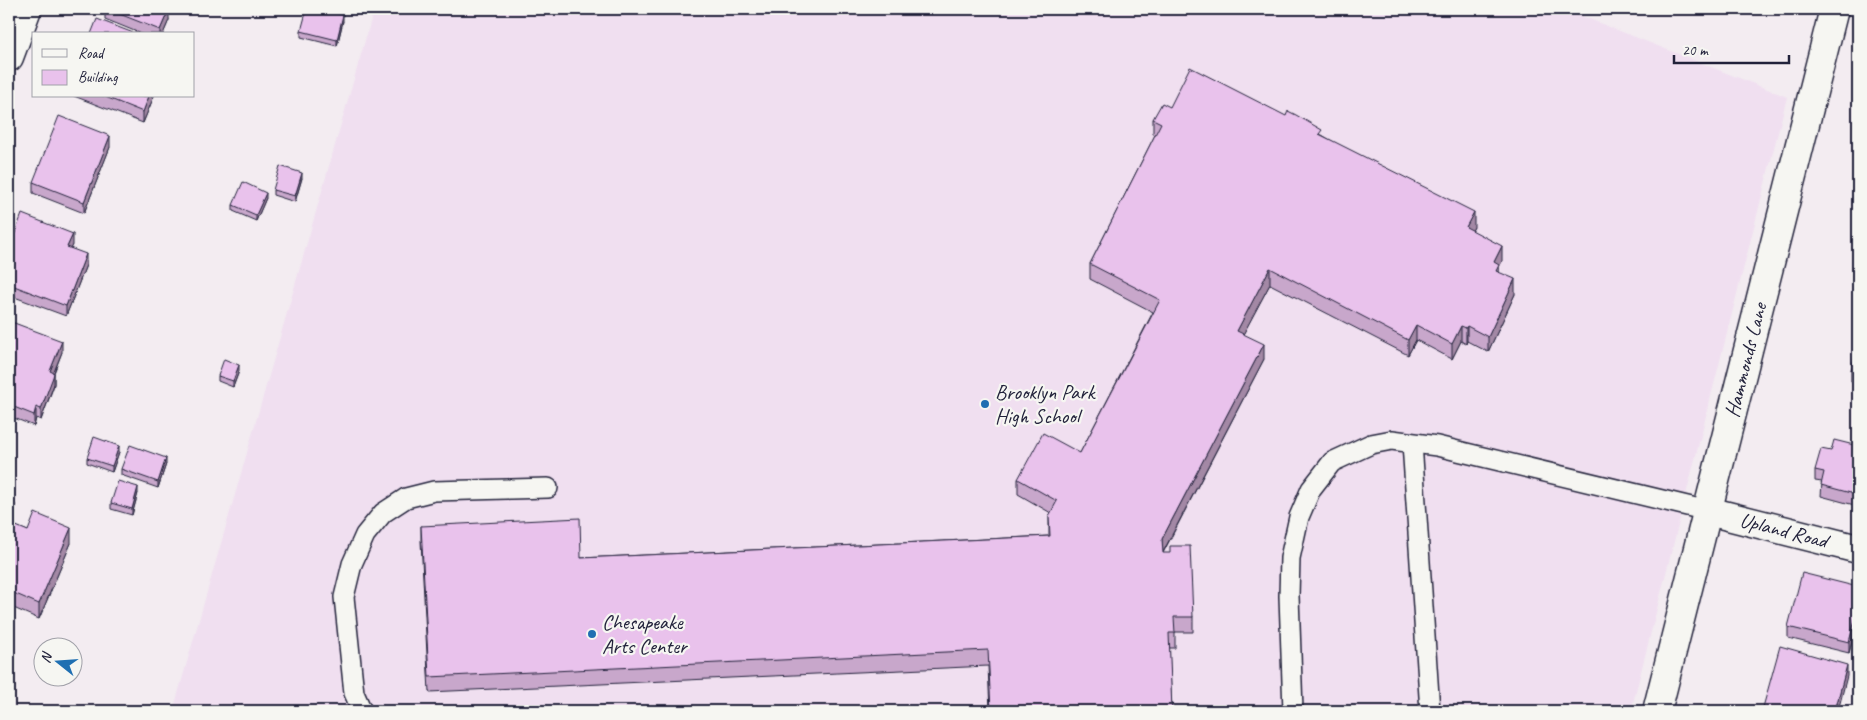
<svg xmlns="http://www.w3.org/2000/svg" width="1867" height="720" font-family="Caveat,sans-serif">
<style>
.built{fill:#f0dff0}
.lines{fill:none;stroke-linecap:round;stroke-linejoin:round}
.lane-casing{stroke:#22223b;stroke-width:22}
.street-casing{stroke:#22223b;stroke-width:31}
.secondary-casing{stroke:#22223b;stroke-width:31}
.lane{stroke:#f6f6f2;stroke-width:19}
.street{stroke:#f6f6f2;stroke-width:28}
.secondary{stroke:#f6f6f2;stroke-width:28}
.wall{fill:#c8a7cb;stroke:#22223b}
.shaded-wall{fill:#a388a5;stroke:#22223b}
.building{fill:#e9c2ec;stroke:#22223b}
.poi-dot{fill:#1f6fb2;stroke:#f6f6f2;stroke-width:2}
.labels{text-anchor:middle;stroke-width:4.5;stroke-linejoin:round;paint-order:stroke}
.street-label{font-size:21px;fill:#22223b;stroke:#f6f6f2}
.poi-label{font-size:21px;fill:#22223b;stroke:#f6f6f2;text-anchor:start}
</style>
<rect width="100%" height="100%" fill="#f3ecf1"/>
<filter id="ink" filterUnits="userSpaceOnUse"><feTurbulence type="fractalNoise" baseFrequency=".02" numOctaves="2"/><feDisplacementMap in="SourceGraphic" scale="10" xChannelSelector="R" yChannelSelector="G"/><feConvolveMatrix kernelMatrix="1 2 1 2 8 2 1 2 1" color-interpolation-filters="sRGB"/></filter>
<g filter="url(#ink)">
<path class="built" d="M374 9H1564L1787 97 1631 711H173Z"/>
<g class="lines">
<g class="lane-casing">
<path id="lane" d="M1412 443 1430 711
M362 711 354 693 344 597 352 564 365 535 383 513 406 498 434 491 548 488
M1293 711 1289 596 1290 558 1299 517 1311 489 1332 462 1371 444 1392 440 1437 446 1708 511"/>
</g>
<g class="street-casing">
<g id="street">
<path d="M9 57 27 9"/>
<path id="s1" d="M1708 511 1858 549"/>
</g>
</g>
<g class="secondary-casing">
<g id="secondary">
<path id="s2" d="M1657 711 1834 9"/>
</g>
</g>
<use href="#lane" class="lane"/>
<use href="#street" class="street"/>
<use href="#secondary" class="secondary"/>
</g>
<path class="wall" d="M105 9H167L169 20 163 34H142L105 19Z
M343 21 337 46 301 37V31Z
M74 96H154L143 123Z
M1170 107 1322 135 1474 227 1472 230 1502 261 1499 267V272L1515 294 1488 352 1467 341 1466 344 1461 341 1452 359 1416 340 1408 355 1270 284 1243 334 1264 359 1163 553 1193 617V632H1175V648H1169L1172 711H990L988 666 429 692 421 541V526L581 558 1049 536V516L1051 513 1018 494V479L1080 453 1153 312 1090 279V264L1155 135 1153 134V119Z
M110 147 84 213 33 193V182Z
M302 178 295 202 273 195V190Z
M266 198 256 221 233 211V205Z
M73 245 71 248 86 265 66 316 9 295V249Z
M9 321 62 352 54 373V384L53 388 41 420 36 418 34 426 9 416Z
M1858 344V383L1851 381V370Z
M239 371 233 387 218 381V376Z
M1858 446V506L1821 496 1822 482 1815 481V470L1831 451Z
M119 452 112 472 87 463V458Z
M166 464 158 488 121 475V469Z
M138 493 132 515 111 509V503Z
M9 501 15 519 12 525 28 531 71 543 39 619 9 606Z
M1858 587V619L1849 653 1788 638V627Z"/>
<path class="shaded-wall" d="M169 9V20L163 34H160V30Z
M343 15V21L337 46V40Z
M149 96H154L143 123V112Z
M110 136V147L84 213V202Z
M302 173V178L295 202V196Z
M266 193V198L256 221V215Z
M1474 212V227L1466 242V227Z
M73 234V245L67 258V247Z
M1502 246V261L1499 267V280L1494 262Z
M86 254V265L66 316V306Z
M1270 268V284L1237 346V331Z
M1515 279V294L1488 352V337Z
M1416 325V340L1408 355V340Z
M1461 326V341L1452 359V344Z
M1467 326V341L1466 344V328Z
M62 341V352L50 382V371Z
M1264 344V359L1162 554V539Z
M239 365V371L233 387V381Z
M54 373V384L41 420V409Z
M36 407V418L34 426V415Z
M119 446V452L112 472V466Z
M166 458V464L158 488V482Z
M138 487V493L132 515V509Z
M15 504V519L9 533V517Z
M71 528V543L39 619V604Z
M1858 608V619L1849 653V642Z
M1847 665V676L1838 711H1835Z"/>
<path class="building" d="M107 9H169L160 30Z
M307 9H319L343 15 337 40 301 31Z
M97 19 136 34H91Z
M1190 67 1286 116 1288 111 1296 115 1322 130 1319 134 1474 212 1466 227 1502 246 1494 262 1499 265 1496 271 1515 279 1488 337 1467 326 1466 328 1461 326 1452 344 1416 325 1408 340 1270 268 1237 331 1264 344 1162 539 1163 553H1170V546H1190L1193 617H1174L1175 633H1169L1172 711H991L988 650 429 677 421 526 580 518 581 558 1050 536 1049 516 1057 501 1018 479 1043 433 1080 453 1160 300 1090 264 1161 123 1153 119 1162 103 1170 107Z
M103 96H149L143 112Z
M59 116 110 136 84 202 33 182Z
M280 166 302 173 295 196 273 190Z
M243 182 266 193 256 215 233 205Z
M22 214 73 234 67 247 86 254 66 306 9 284V249Z
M9 321 62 341 50 371 54 373 53 377 41 409 36 407 34 415 9 405Z
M1858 344V372L1851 370Z
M224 359 239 365 233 381 218 376Z
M94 437 119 446 112 466 87 458Z
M1834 440 1858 446V495L1821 485 1824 472 1815 470 1821 449 1831 451Z
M130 445 166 458 158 482 121 469Z
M118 481 138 487 132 509 111 503Z
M9 501 15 504 9 517Z
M35 513 71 528 39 604 9 591V523L28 531Z
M1802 573 1858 587V608L1849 642 1788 627Z
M1780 646 1847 665 1835 711H1762Z"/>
</g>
<g class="poi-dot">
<circle cx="985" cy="404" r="5"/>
<circle cx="592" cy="634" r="5"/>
</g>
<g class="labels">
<g class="street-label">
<text dy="7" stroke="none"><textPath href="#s2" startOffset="362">Hammonds Lane</textPath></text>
<text dy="7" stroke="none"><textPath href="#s1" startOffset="78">Upland Road</textPath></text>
</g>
<g class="poi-label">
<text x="995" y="399">Brooklyn Park<tspan x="995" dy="24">High School</tspan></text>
<text x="602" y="629">Chesapeake<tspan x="602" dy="24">Arts Center</tspan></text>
</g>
</g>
<rect width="1867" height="720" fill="none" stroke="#f6f6f2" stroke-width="30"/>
<rect x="15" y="15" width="1837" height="690" fill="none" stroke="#22223b" stroke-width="2" filter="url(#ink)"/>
<rect x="32" y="32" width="162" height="65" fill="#f6f6f2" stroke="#a1a1a9"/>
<rect x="42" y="49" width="25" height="8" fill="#f6f6f2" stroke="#a1a1a9"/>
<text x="78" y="58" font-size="15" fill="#22223b">Road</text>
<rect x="42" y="70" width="25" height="15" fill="#e9c2ec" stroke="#a1a1a9"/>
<text x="78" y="82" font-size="15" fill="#22223b">Building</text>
<g transform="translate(58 662) rotate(287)"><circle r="24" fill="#f6f6f2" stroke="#a1a1a9"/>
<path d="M0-4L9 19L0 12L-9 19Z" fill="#1f6fb2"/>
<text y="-8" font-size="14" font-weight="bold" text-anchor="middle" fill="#22223b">N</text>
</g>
<path d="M1674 55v8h115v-8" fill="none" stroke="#22223b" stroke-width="2.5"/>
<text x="1682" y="55" font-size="15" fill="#22223b" stroke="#f6f6f2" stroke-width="4" paint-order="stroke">20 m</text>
</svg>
